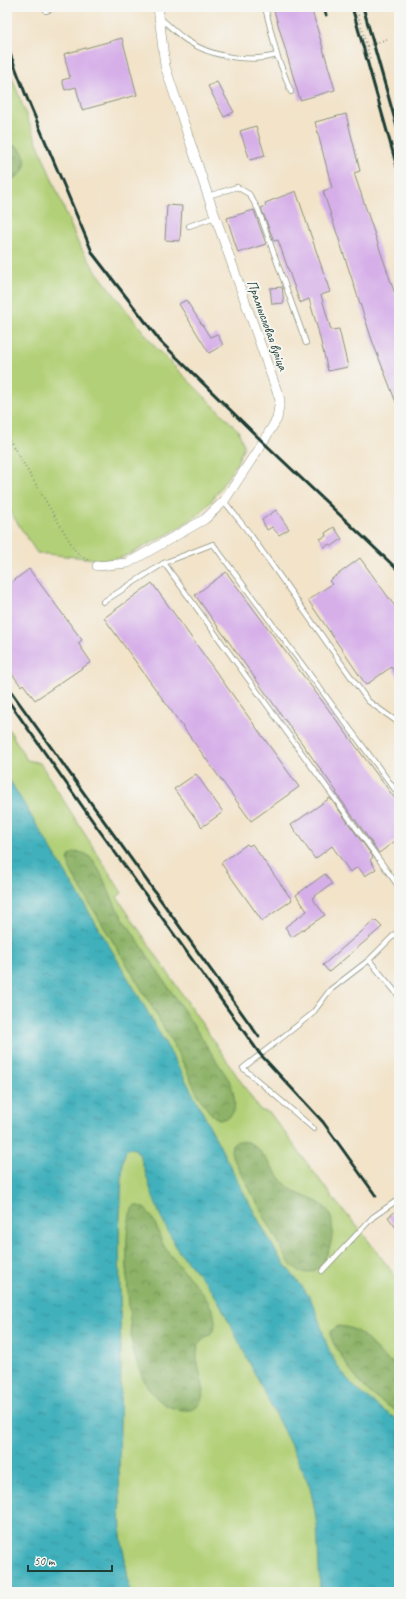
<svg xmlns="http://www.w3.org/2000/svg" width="406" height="1599" font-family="Caveat,sans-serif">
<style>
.grass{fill:#b2d077;stroke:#688656}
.forest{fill:url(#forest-crowns);stroke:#56784e}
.water{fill:url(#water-ripples);stroke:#307678}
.building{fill:#d6afe9}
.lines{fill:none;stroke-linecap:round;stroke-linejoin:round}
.service-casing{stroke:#88907e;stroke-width:6}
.minor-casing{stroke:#88907e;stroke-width:10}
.path{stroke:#88907e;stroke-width:2;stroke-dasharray:1 3;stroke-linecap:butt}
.service{stroke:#fff;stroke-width:4.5}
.minor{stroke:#fff;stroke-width:9}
.rail{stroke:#1f3d34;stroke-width:3}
.labels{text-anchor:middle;stroke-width:4;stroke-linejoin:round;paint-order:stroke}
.street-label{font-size:14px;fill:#1f3d34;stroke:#f6f6f2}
</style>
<defs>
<pattern id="forest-crowns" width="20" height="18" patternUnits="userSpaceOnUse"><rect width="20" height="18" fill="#8db268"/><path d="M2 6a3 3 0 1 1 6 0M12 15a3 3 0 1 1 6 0" fill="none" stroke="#739256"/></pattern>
<pattern id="water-ripples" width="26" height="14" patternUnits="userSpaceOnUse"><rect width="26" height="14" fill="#41b0bc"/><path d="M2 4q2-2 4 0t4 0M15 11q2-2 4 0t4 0" fill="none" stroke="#36909a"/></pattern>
</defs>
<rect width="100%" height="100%" fill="#f6f6f2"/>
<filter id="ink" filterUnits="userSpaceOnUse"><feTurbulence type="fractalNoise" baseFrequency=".025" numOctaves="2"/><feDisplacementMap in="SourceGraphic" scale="8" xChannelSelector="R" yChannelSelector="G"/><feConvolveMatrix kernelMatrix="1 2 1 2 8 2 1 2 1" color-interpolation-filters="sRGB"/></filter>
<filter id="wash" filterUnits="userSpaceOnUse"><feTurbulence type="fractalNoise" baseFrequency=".012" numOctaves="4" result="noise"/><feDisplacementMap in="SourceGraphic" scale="16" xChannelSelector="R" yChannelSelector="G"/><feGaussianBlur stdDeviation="0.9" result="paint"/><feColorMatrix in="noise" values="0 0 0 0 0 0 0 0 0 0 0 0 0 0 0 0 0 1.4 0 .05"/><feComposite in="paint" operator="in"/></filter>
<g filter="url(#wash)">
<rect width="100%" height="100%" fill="#f2e3c9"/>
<path class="grass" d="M7 64 28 120 78 243 95 270 156 348 238 430 244 446 236 465 210 503 198 515 172 532 130 554 119 558 105 560 37 553 7 507Z
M7 726 27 760 40 763 122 893 117 897 260 1110 270 1113 336 1202 361 1231 399 1281V1592H130L121 1535 119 1471 121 1366 119 1233 123 1160 124 1152 128 1148 103 936 7 776Z"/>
<path class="forest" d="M7 143C31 147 32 175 7 181Z
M79 852 86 854 93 860 100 872 116 907 229 1080C233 1090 242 1117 223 1119 207 1122 190 1077 184 1065 151 1001 111 940 75 879 70 868 61 854 79 852Z
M238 1141 248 1142 255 1146C269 1160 280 1182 295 1192 307 1199 325 1201 330 1215 340 1240 317 1294 290 1264L233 1158C230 1151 230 1144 238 1141Z
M134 1206C153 1204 157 1233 164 1246 177 1267 208 1292 214 1315 220 1336 201 1336 198 1347 193 1365 208 1383 201 1401 198 1408 191 1411 184 1410 151 1409 137 1370 132 1344 130 1319 120 1222 134 1206Z
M338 1326C373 1328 373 1361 399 1364V1412C373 1399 354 1380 340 1354 336 1347 330 1340 331 1331Z"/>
<path class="water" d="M7 776C65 872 124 968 178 1066 212 1128 242 1193 278 1255 287 1269 299 1281 308 1295 317 1310 321 1328 327 1345 341 1381 368 1400 399 1421V1592H320L317 1526 314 1506 310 1488 295 1454 220 1304 211 1289 179 1252 162 1220 153 1197 140 1156 135 1149 130 1148 126 1150 123 1160 119 1233 121 1366 119 1471 121 1535 130 1592H7Z"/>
<g id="blocks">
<path class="building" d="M273 7H311L335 90 300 100Z
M122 38 137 95 82 110 76 87 65 90 62 80 70 78 64 54Z
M217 82 234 112 224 117 208 86Z
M346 114 360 171 354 173 399 306V410L373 343 323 191 332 188 315 122Z
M256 126 265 156 250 160 240 131Z
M296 191 330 292 321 295 331 330 339 329 348 367 328 371 318 330 309 299 300 303 278 240 274 241 261 208 266 206 265 203Z
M167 205 182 206 180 241 165 240Z
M254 210 266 244 238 253 227 218Z
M282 287 284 303 272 304 270 288Z
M186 300 210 337 217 334 223 345 209 353 179 304Z
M276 510 289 529 279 535 272 527 267 530 262 520Z
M334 527 342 539 332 546 330 544 324 547 320 539 326 536 325 533Z
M360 558 399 612V678L391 667 366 685 308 600 332 584 329 581Z
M29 569 82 640 78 643 91 662 35 700 23 684 21 686 7 667V586Z
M226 572 399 804V838L379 853 336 793 337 792 195 595Z
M152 583 299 787 251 821 104 618Z
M196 774 223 812 202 827 174 789Z
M330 798 373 857 370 860 376 869 365 876 358 867 350 872 332 846 315 859 291 825Z
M247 844 249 846 252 844 292 900 262 921 221 863Z
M325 874 332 884 312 898 325 915 292 937 285 927 307 911 296 895Z
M375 920 382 927 329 972 323 965Z
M399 1209V1232L388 1217Z"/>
</g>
</g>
<g filter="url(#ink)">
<use href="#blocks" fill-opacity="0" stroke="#88907e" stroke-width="1"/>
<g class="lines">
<g class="service-casing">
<path id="service" d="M265 7 277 55 291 92
M46 11 57 7
M160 18C169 25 177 34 186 40 211 57 248 63 277 55
M208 196 237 187 249 194 258 209 306 343
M189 226 215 217
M224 501 250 534 368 701 399 723
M164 563 399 887
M103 602 164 563 213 544 399 795
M399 930 369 960 399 996
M314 1129 243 1068 312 1014 330 990 369 960
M322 1271 373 1217 399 1199"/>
</g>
<g class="minor-casing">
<path id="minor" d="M97 566 128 563 205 519 224 501 263 442 277 419 280 400 208 196 165 66 158 7"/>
</g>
<path class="path" d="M356 7 370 59
M367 46 387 39
M7 436 76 552 89 561"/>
<use href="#service" class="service"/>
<use href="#minor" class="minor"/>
<path class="rail" d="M324 7 326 15
M352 7 399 174
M363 7 399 134
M7 46 27 98 93 254 161 342 263 442 399 571
M7 686 259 1037
M7 699 99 830 260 1054 323 1122 376 1196"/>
</g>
</g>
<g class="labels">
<g class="street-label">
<text transform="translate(268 325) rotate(70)" y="5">Прамысловая вуліца</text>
</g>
</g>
<rect width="406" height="1599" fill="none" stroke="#f6f6f2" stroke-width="24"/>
<path d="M28 1565v6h84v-6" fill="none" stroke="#1f3d34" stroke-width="2"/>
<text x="34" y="1565" font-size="12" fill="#1f3d34" stroke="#f6f6f2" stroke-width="3" paint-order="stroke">50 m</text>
</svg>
